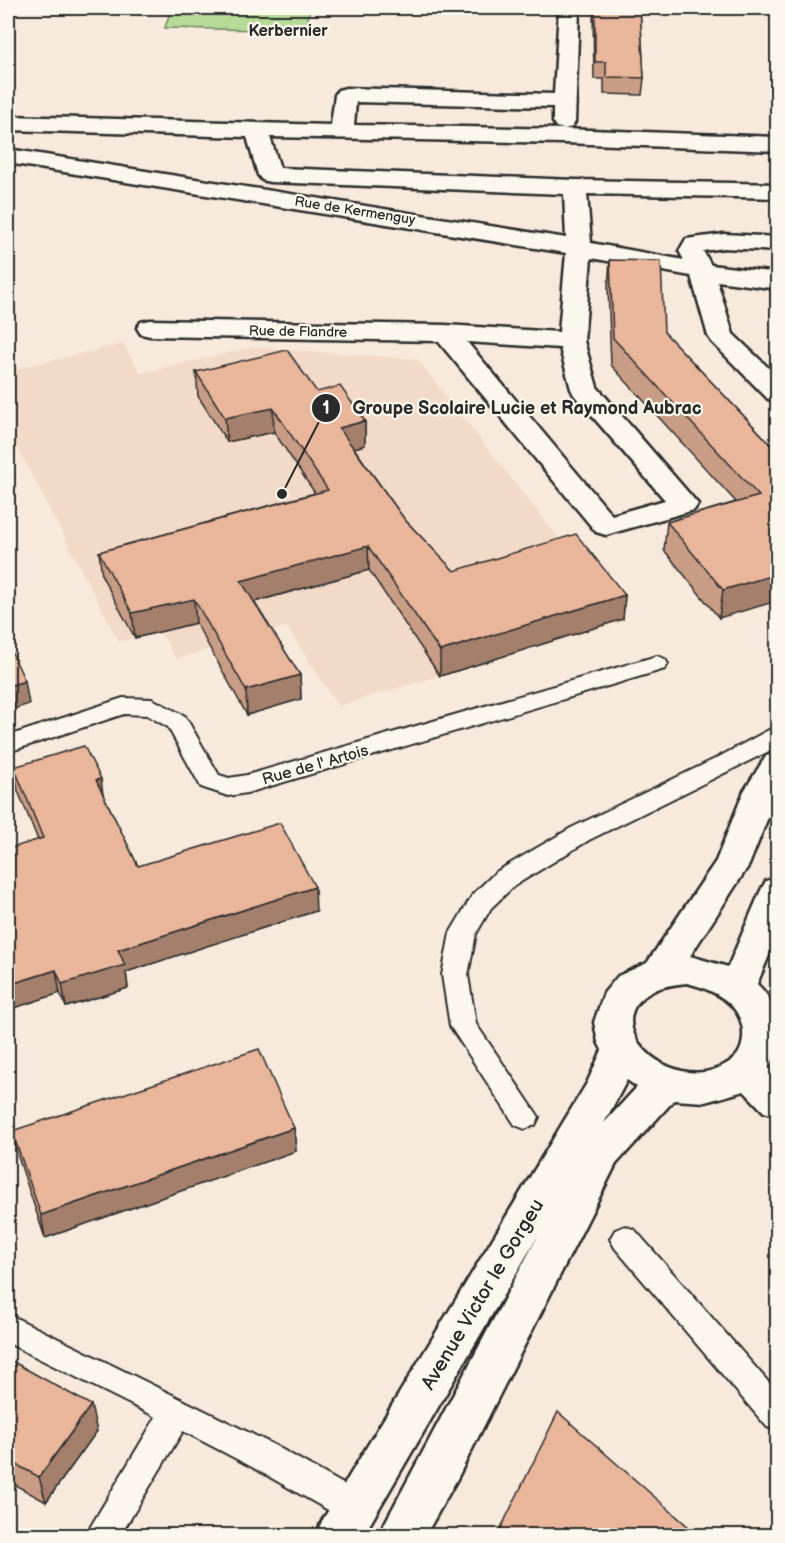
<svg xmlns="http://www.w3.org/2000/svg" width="785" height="1543" font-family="'Balsamiq Sans',sans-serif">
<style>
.built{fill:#f3dac8}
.green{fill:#b5db96;stroke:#708360;stroke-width:1.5}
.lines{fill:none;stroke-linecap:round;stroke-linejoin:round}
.lane-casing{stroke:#2b2b2b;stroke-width:4}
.street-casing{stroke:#2b2b2b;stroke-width:5}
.secondary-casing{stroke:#2b2b2b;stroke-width:5}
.lane{fill:#fbf7ec;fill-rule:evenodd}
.street{fill:#fbf7ec;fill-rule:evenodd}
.secondary{fill:#fbf7ec;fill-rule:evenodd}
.wall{fill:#c89c85;stroke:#2b2b2b;stroke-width:1.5}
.shaded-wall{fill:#a37f6c;stroke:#2b2b2b;stroke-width:1.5}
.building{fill:#e9b59b;stroke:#2b2b2b;stroke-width:1.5}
.labels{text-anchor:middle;stroke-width:4.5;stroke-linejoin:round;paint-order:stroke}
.far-street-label{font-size:14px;fill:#2b2b2b;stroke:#fbf7ec}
.far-quarter-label{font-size:16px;font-weight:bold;fill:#2b2b2b;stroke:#fbf7ec}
.street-label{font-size:16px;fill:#2b2b2b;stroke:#fbf7ec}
.near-street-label{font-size:20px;fill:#2b2b2b;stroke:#fbf7ec}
.leader{fill:none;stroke:#2b2b2b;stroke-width:2}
.callout-dot{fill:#2b2b2b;stroke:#fbf7ec;stroke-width:2}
.mark-label{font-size:18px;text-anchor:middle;font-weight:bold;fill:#fff}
.callout-label{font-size:18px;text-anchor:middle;font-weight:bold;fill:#2b2b2b;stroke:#fbf7ec;stroke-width:4.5;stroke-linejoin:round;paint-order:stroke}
</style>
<rect width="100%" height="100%" fill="#f7eadc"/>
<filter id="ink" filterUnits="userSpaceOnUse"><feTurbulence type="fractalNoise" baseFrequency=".0167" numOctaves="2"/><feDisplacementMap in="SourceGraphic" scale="12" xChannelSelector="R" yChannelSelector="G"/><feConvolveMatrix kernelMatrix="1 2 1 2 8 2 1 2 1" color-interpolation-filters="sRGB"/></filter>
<g filter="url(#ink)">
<path class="built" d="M123 344 141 373 253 347 417 359 624 621 338 706 287 627 176 659 160 631 119 642 8 430V370Z"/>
<path class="green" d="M171 8H310L306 31 165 28Z"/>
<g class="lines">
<g class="lane-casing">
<path id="lane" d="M657 656 665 659 668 664 665 669 247 793 228 796 201 787 168 727 147 715 124 714 8 752V736L123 698 152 699 185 716 219 775 229 778 247 775Z
M778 725V745L767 752 589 840 514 886 491 908 476 934 468 975 476 1024 539 1117 535 1125 525 1129 515 1125 450 1026 442 975 450 933 473 894 496 872 571 828 715 759Z
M625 1226 635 1230 778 1393V1431L767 1427 615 1248 610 1239 615 1230Z
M8 1314 274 1445 366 1497 371 1508 366 1519 355 1524 344 1519 252 1467 183 1431 120 1536H85L156 1417 8 1343Z"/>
</g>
<g class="street-casing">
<path id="street" d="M559 8H579L575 122 572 127 564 129 556 127 553 122V107L356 102 354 125 563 129 778 137V151L563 143 270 137 280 168 575 180 778 184V198L587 194 591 243 684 260 679 251 686 239 724 234 778 237V251L724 248 703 251 711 265 778 273V289L717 281 733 334 778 377V401L768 399 712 342 708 336 691 276 591 258 584 341 597 387 698 504 694 510 616 532 606 535 596 532 438 341 150 336 141 334 137 328 141 322 150 320 445 325 559 332 566 253 8 163V149L566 238 564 194 270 182 262 180 258 175 247 137 8 130V116L331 125 335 95 338 90 346 88 554 94ZM467 342 560 348 571 389 574 395 665 500 612 515Z"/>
</g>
<g class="secondary-casing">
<path id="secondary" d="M778 753V792L749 865 690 956 728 967 761 890 766 881 778 877V934L757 984C781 1006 784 1041 769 1068L778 1076V1116L764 1112 744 1091 705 1102 674 1100 616 1164 457 1479 425 1536H378L539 1234 363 1536H316L322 1521 587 1083 602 1050 598 1042 594 1022 604 993 618 976 647 963 716 861 744 791 766 756ZM687 983C715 990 745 1005 743 1038 742 1051 737 1058 726 1064 671 1099 586 1017 660 988 668 985 678 984 687 983ZM627 1080 637 1087 604 1123Z"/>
</g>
<use href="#lane" class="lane"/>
<use href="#street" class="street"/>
<use href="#secondary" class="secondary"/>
</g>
<path class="wall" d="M593 8H640L644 78 642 95 604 94V79H594Z
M610 260 664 332 777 451 719 618 664 550 667 522 736 502 611 365 608 287Z
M196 372 317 392 365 421V445L354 448 405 520 454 571 625 595 623 619 440 676 369 570 254 602 300 675 301 699 247 715 196 623 135 638 102 576 99 552 315 493 274 432 227 442 198 396Z
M14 767 103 794 138 866 316 911 126 972 128 988 66 1007 60 993 8 1010 38 840 18 791Z
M294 1128 296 1151 45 1238 17 1154 12 1131Z
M8 1359 97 1431 46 1502 8 1481Z"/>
<path class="shaded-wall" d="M273 408 274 432 227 442 225 418Z
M365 421V445L340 452 339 428Z
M777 505V532L770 507Z
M368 546 369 570 243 605 241 581Z
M777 574V601L719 618 723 590Z
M625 595 623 619 440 676V651Z
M194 599 196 623 135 638 132 613Z
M300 675 301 699 247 715 246 690Z
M25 681 29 704 8 711V686Z
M101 779 104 802 96 780Z
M315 887 316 911 126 972 128 988 66 1007 62 984 118 950Z
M56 970 60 993 8 1010V985Z
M294 1128 296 1151 45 1238 41 1215Z
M91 1405 97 1431 46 1502 39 1477Z"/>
<path class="building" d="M595 8H640L644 78 606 77V62H595Z
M610 260 661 261 664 332 777 451V505L770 507 777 515V574L723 590 667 522 759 496 613 338Z
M287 350 317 392 340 386 365 421 339 428 405 520 454 571 576 534 625 595 440 651 368 546 241 581 300 675 246 690 194 599 132 613 99 552 328 490 273 408 225 418 196 372Z
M8 644 25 681 8 686Z
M84 746 101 779 96 780 138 866 280 823 315 887 118 950 125 965 62 984 56 970 8 985V849L43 838 14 767Z
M259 1049 294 1128 41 1215 12 1131Z
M8 1359 91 1405 39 1477 8 1460Z
M558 1412 699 1536H497Z"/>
</g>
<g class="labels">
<g class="far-street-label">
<text transform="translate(355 210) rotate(9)" y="5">Rue de Kermenguy</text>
<text transform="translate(298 331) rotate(1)" y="5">Rue de Flandre</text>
</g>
<g class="far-quarter-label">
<text x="288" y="36">Kerbernier</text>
</g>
<g class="street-label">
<text transform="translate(315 764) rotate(-16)" y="6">Rue de l' Artois</text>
</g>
<g class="near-street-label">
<text transform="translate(482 1294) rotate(-59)" y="7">Avenue Victor le Gorgeu</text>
</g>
</g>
<path class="leader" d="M282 494L326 408"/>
<g class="callout-dot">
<circle cx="282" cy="494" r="6"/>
<circle cx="326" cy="408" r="15"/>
</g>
<g class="mark-label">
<text x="326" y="414">1</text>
</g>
<g class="callout-label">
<text x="527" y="414">Groupe Scolaire Lucie et Raymond Aubrac</text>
</g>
<rect width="785" height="1543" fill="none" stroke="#fbf7ec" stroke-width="30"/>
<rect x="15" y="15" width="755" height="1513" fill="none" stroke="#2b2b2b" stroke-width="2" filter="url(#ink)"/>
</svg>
